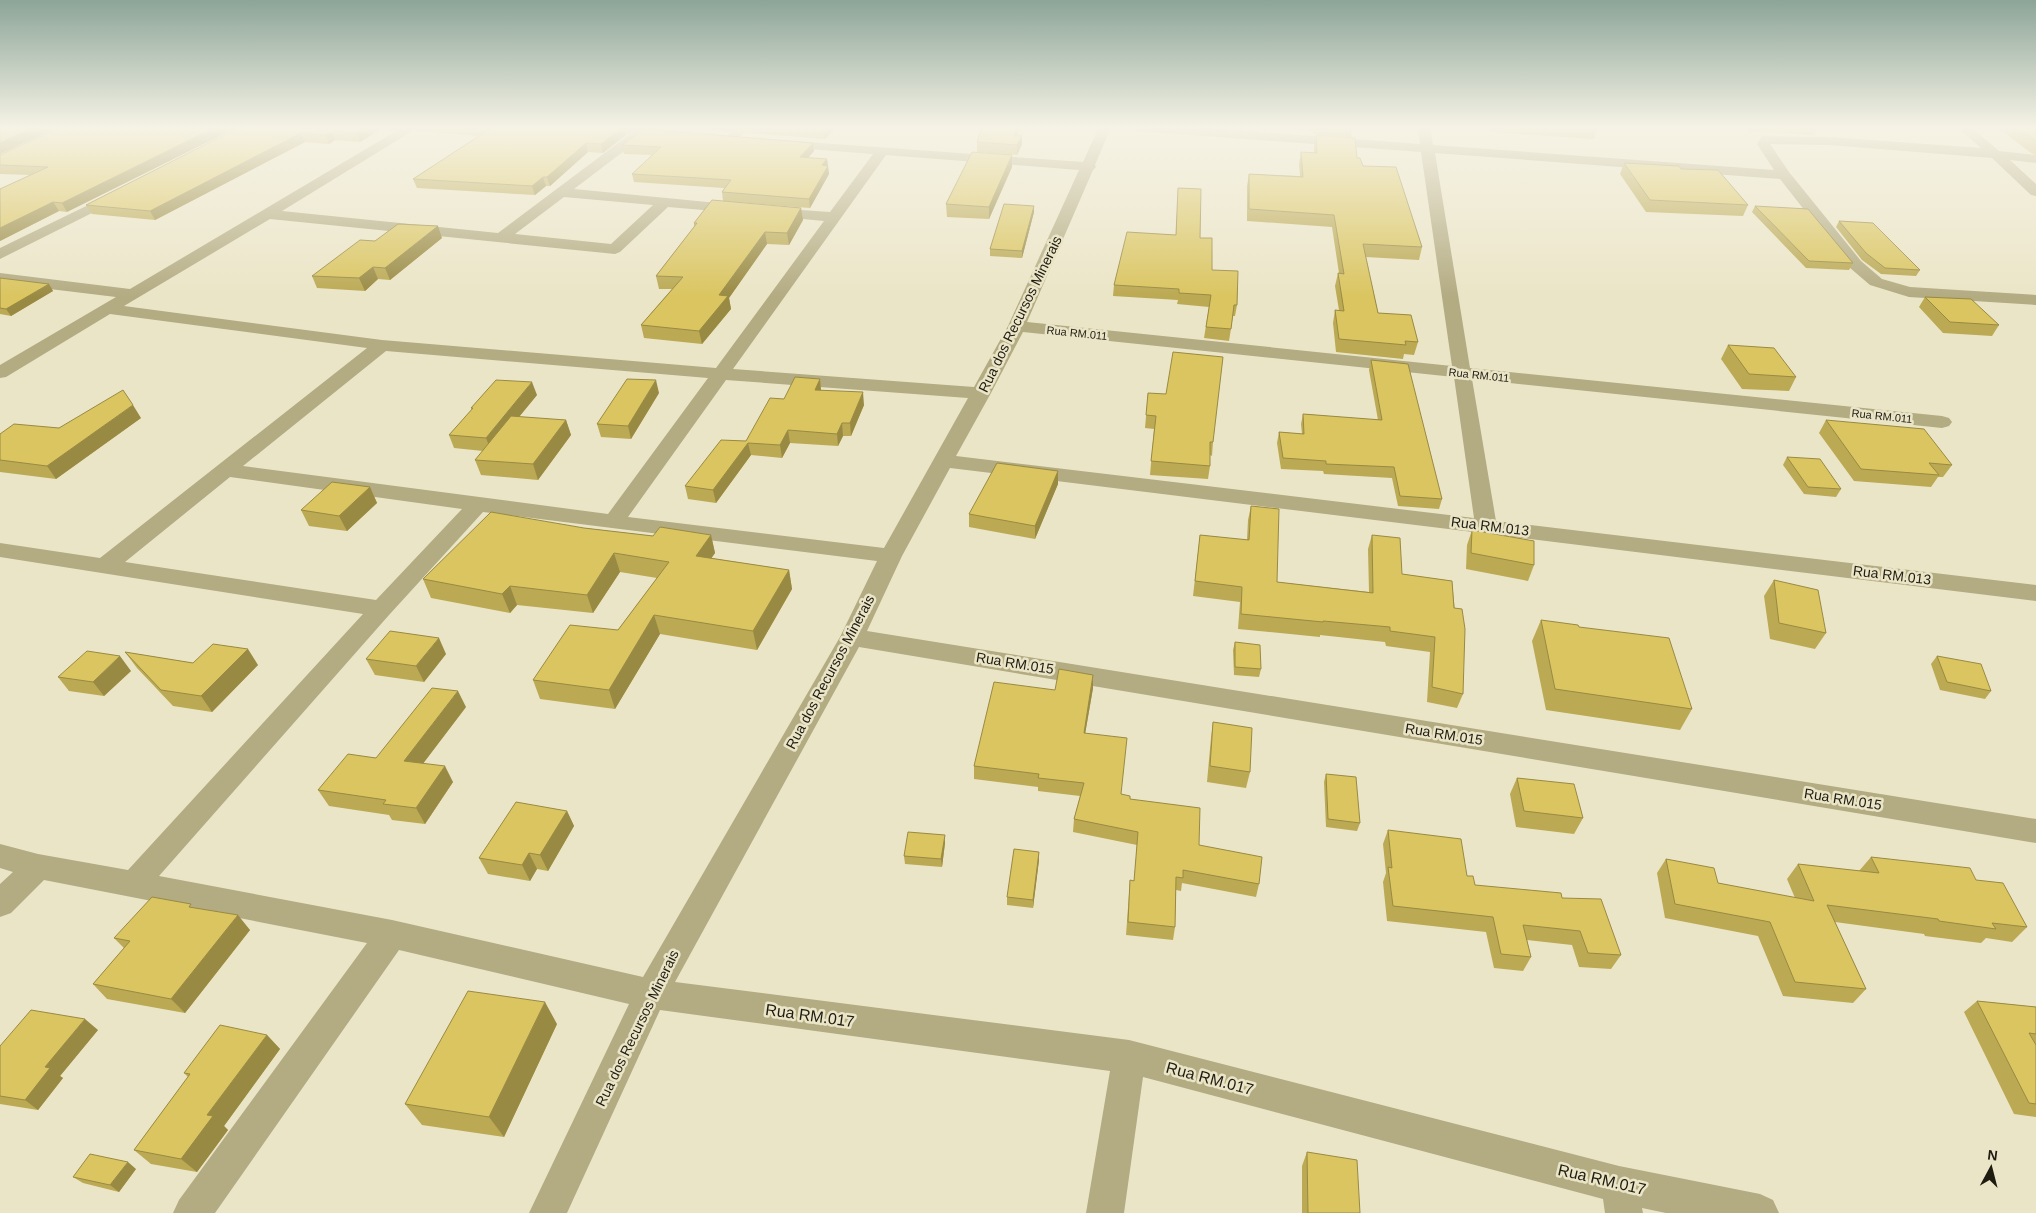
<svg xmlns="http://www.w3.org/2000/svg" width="2036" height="1213" font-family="Helvetica,sans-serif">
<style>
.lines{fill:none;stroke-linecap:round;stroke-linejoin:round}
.street{fill:#b3ab82;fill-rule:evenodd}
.wall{fill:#bba953}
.shaded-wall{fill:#998a43}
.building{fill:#dac560;stroke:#998a43}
.labels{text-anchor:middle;stroke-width:5;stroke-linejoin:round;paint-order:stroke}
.far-street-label{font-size:11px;fill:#1e1b11;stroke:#ebe5c7}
.street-label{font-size:14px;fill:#1e1b11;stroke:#ebe5c7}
.near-street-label{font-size:16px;fill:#1e1b11;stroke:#ebe5c7}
</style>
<rect width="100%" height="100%" fill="#ebe5c7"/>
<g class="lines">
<path class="street" d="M403 127H419L282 211 498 233 630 134 594 131 588 127C603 127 670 125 678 134L672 138 645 135 574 189 738 205 743 206 745 209 743 212 738 213 668 207 620 252 615 254 270 219 124 306 382 340 716 368 824 221 771 216 766 215 764 212 766 209 771 208 830 212 873 154 783 147 777 143 778 140 1083 162 1099 127H1111L1095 165 1096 167 1093 170 1027 322 1452 366 1421 152 1136 131 1130 127H1192L1420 144 1418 127H1430L1433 145 1774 170 1757 144 1762 136 1829 137 1981 148 1957 127H1971L1999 151 2036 155V163L2010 160 2036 184V196L2031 195 1992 158 1829 145 1770 144 1789 172 1861 261 1882 279 1910 287 2036 295V305L1909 297 1870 285 1849 267 1780 179 1435 153 1470 368 1942 416 1949 418 1952 422 1949 426 1942 428 1472 379 1496 521 2036 585V601L950 468 902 556 867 631 2036 819V843L859 647 675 982 1129 1040 1619 1166 1760 1194 1773 1200 1779 1213H1666L1642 1208 1643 1213H1605L1603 1199 1143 1077 1124 1213H1086L1110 1071 660 1010 567 1213H529L629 1004 399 950 215 1213H173L179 1200 367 943 44 880 11 913 0 917V884L13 872 0 868V844L38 854 128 870 363 614 0 557V543L100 558 367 348 110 314 6 377 0 378V365L116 297 0 283V273L130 289ZM886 155 1079 170 1008 326 974 387 733 369ZM564 197 653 205 611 244 515 234ZM1023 332 1454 377 1474 518 956 456 991 393ZM386 351 708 378 608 514 243 466ZM726 380 968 398 884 548 628 517ZM230 477 462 509 376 600 125 562ZM483 512 877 561 840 637 643 977 392 920 159 876 389 615Z
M735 127H749L736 142H726L725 139Z
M117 191 122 192 124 195 122 198 0 259V248Z"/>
</g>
<path class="wall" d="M61 127 67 212 59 211 0 241V189L30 175 0 174V155Z
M240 127H399L395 130 381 129 360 142 335 140 329 144 305 142 155 220 92 214 86 205Z
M414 127H624L626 135 603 153 588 152 550 186H546L535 195 417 188 413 179 478 136 416 131Z
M674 127H836L825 139Z
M982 127H1020L1017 135H1022V144L1017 155 977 152V142Z
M1312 127H1353L1351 137 1313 134Z
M1489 127H1596L1597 129 1594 139 1491 132Z
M1744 127H1817L1814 135 1747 131Z
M1997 127H2036V155L2031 153Z
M1316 135 1357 158 1422 247 1419 260 1366 257 1378 313 1418 342 1414 355 1404 354 1403 359 1336 352 1333 323 1335 310H1339L1335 286 1338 273H1339L1332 227 1247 221V186L1249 174 1300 176 1299 164 1301 152 1314 153V146Z
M813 143 814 151 808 158 827 159 829 174 810 208 723 201 722 192 724 188 634 182 632 174 652 155 624 154 622 145Z
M1624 163 1748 205 1743 216 1646 212 1620 174Z
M1012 167 989 219 947 217 946 204Z
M1178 188 1200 238 1212 270 1237 305 1235 316H1233L1229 341 1204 338 1209 307 1177 304 1178 300 1113 296 1114 285 1176 235Z
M1755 206 1853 263 1849 270 1806 268 1752 212Z
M801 208 803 220 789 245 767 244 729 298 731 309 702 344 644 338 641 325 672 289H659L656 276 694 227V223Z
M1034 212 1022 258 990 256V249Z
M1839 221 1920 270 1916 276 1881 274 1862 260 1836 227Z
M442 238 390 280 378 279 365 291 317 288 312 276Z
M0 278 49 284 53 291 11 316 0 314Z
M1925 297 1999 325 1992 336 1943 333 1919 307Z
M1728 345 1796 377 1789 391 1742 389 1721 359Z
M1371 360 1442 499 1439 509 1398 506 1392 478 1324 474 1323 471 1281 469 1277 443 1279 432 1302 434 1301 424 1303 414 1378 420 1369 370Z
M820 379 821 390 864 405 851 436H843L838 446 790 443 782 458 751 455 716 503 688 499 685 486 746 441 784 399Z
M659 393 631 439 601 437 597 424Z
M1148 393 1213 442 1212 456 1210 455V466L1208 479 1150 475 1154 429 1145 428Z
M537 395 519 417 566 420 571 435 538 480 481 475 475 460 483 451 454 448 449 435 472 410 471 408Z
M141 418 56 479 0 472V434L59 428Z
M1826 420 1952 465 1943 477H1938L1931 487 1854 481 1819 433Z
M1787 457 1841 489 1836 497 1804 494 1783 465Z
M1058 471V484L1035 539 969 527V514Z
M370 487 377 503 347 531 309 526 301 510Z
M1251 506 1277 582 1369 592 1368 549 1372 535 1402 574 1452 581 1463 694 1457 708 1427 702 1430 652 1386 646 1385 642 1320 635V637L1238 629 1240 602 1193 596 1200 535 1247 540 1248 520Z
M584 528 653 536 711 535 715 553 711 558 789 570 792 589 757 650 660 634 615 709 540 699 533 680 618 630 657 578 620 572 593 613 517 605 510 613 431 598 423 579Z
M1472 530 1534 565 1528 581 1466 569 1467 545Z
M1774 580 1826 633 1815 649 1770 639 1764 596Z
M1541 620 1692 709 1680 730 1546 710 1532 641Z
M1235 642 1261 669 1259 677 1234 675 1233 650Z
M125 652 193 663 258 665 212 712 173 706 137 668Z
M446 654 424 682 375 675 366 659Z
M1937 656 1991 691 1985 699 1940 690 1931 664Z
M131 671 104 696 69 691 58 677Z
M1093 688 1085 734 1121 794 1130 799 1199 845 1259 884 1256 897 1182 883 1181 891 1176 890 1175 927 1173 940 1126 935 1130 880 1134 881 1137 845 1073 832 1074 819 1080 796 1038 791V787L974 779V766L1055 690Z
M466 707 423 763 453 782 425 824 392 820 389 815 329 806 318 790 376 758Z
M1213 722 1250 772 1246 788 1207 782 1211 738Z
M1326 774 1360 823 1357 831 1326 827 1324 782Z
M1517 778 1583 818 1574 834 1516 827 1510 794Z
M567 811 574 826 548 871 537 869 530 881 488 874 479 858Z
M1388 830 1467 876 1475 885 1562 898 1621 955 1611 969 1579 967 1572 945 1527 940 1531 957 1523 971 1494 968 1486 932 1387 921 1383 882 1386 873 1383 844Z
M945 843 942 867 905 864 904 856Z
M1039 852V860L1033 908 1007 905V897Z
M1871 857 1976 880 2027 927 2012 942 1986 938 1981 943 1925 936 1924 934 1835 922 1866 989 1853 1003 1783 996 1758 936 1665 918 1657 873 1666 859 1718 883 1795 898 1787 879 1798 864 1859 871Z
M194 907 250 930 185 1013 107 999 93 984 124 948 114 938Z
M1977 1001 2036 1007V1117L2014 1114 1964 1012Z
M557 1024 504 1137 422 1125 405 1104Z
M98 1030 60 1076 63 1078 38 1110 0 1104V1046Z
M267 1035 280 1049 224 1126 228 1130 197 1172 151 1164 134 1150 188 1077 184 1073Z
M1307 1152 1360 1213H1302V1166Z
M136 1169 119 1192 83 1183 73 1177Z"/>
<path class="shaded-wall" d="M35 127H59L0 154V143Z
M216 127H238L67 212 62 203Z
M366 127H381V129L360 142 356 133Z
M623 127H624L626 135 603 153 601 144Z
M827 127H836L825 139 824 131Z
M1017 127H1020L1014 144V135Z
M332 131 335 140 329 144 326 135Z
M301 133 305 142 155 220 150 211Z
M1022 135V144L1017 155V145Z
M586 143 588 152 550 186 547 177Z
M813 143 814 151 801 166 800 157Z
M1012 155V167L989 219V207Z
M827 159 829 174 810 208 809 199 822 165Z
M543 177 546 186 535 195 532 186Z
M53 202 59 211 0 241V228Z
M1034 206V212L1022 258V251Z
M801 208 803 220 789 245 787 233Z
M438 226 442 238 390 280 385 268Z
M765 232 767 244 729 298 731 309 702 344 699 331 719 295Z
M373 267 378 279 365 291 359 278Z
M49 284 53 291 11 316 6 309Z
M820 379 821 391 815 390Z
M656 380 659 393 631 439 628 426Z
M532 382 537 395 491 451 486 438Z
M863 392 864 405 851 436 850 423Z
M133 405 141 418 56 479 47 466Z
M566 420 571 435 538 480 533 464Z
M842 423 843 436 838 446 837 434Z
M788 430 790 443 782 458 780 445Z
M748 443 751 455 716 503 713 490Z
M1058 471V484L1035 539V526Z
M370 487 377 503 347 531 339 516Z
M711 535 715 553 700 575 696 556Z
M614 553 620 572 593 613 587 595Z
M789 570 792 589 757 650 753 631Z
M510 586 517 605 510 613 502 594Z
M654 615 660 634 615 709 609 690Z
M439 638 446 654 424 682 416 666Z
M248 649 258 665 212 712 201 696Z
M120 656 131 671 104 696 93 682Z
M1093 675V688L1083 746 1084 733Z
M458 691 466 707 413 777 404 761Z
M445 766 453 782 425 824 416 808Z
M567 811 574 826 548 871 540 855Z
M945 835V843L942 867 941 859Z
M1039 852V860L1033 908V900Z
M529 853 537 869 530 881 522 865Z
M238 915 250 930 185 1013 171 999Z
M545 1002 557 1024 504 1137 489 1117Z
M85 1019 98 1030 60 1076 63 1078 38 1110 25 1100 45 1067Z
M267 1035 280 1049 224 1126 228 1130 197 1172 181 1159 207 1115Z
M128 1162 136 1169 119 1192 110 1185Z"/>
<path class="building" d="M0 127H35L0 143Z
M61 127H216L62 203 53 202 0 228V189L48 167 0 165V155Z
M240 127H366L356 133 332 131 326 135 301 133 150 211 86 205Z
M472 127H623L601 144 586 143 547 177H543L532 186 413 179 490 129Z
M781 127H827L824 131Z
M982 127H1017L1014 135H1022L1017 145 977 142Z
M1567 127H1596L1597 129Z
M2017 127H2036V141Z
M644 129 813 143 800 157 827 159 822 165 828 166 809 199 722 192 731 180 632 174 661 147 622 145Z
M1316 135 1355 138 1357 158H1360L1363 166 1396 167 1422 247 1363 244 1378 313 1411 315 1418 342 1405 341 1406 345 1339 339 1335 310 1344 311 1338 273 1344 274 1334 215 1249 209V174L1303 177 1301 152 1317 153Z
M972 152 1012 155 989 207 946 204Z
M1624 163 1679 166 1681 169 1718 170 1748 205 1650 200Z
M1178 188 1201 189 1200 238H1212V270L1238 271 1237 305H1234L1231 329 1206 327 1211 295 1179 293V289L1114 285 1127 232 1176 235Z
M712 200 801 208 787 233 765 232 719 295 728 296 699 331 641 325 683 277 656 276 697 223H694Z
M1004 204 1034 206 1022 251 990 249Z
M1755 206 1808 209 1853 263 1809 261Z
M1839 221 1873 223 1920 270 1885 268 1866 253Z
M398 224 438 226 385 268 373 267 359 278 312 276 360 240 375 241Z
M0 278 49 284 6 309 0 308Z
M1925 297 1971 299 1999 325 1950 322Z
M1728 345 1774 348 1796 377 1749 374Z
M1173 352 1223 357 1213 442H1210V466L1151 461 1156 416 1146 415 1148 393 1166 394Z
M1371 360 1408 364 1442 499 1400 496 1394 467 1326 464V461L1283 458 1279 432 1304 434 1303 414 1382 420Z
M795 377 820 379 815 390 863 392 850 423H842L837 434 788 430 780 445 748 443 713 490 685 486 721 440 746 441 770 398 784 399Z
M627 379 656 380 628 426 597 424Z
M496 380 532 382 486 438 449 435 473 408H471Z
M123 390 133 405 47 466 0 460V434L14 424 59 428Z
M511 416 566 420 533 464 475 460Z
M1826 420 1924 429 1952 465 1929 463 1939 475 1861 469Z
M1787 457 1820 459 1841 489 1808 487Z
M997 463 1058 471 1035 526 969 514Z
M332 482 370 487 339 516 301 510Z
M1251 506 1279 509 1277 582 1373 593 1372 535 1400 538 1402 574 1452 581 1454 608 1462 609 1465 629 1463 694 1432 687 1435 637 1390 631V627L1323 621V622L1241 614 1242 587 1195 581 1200 535 1249 540Z
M491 512 584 528 653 536 660 527 711 535 696 556 789 570 753 631 654 615 609 690 533 680 570 625 618 630 669 562 614 553 587 595 510 586 502 594 423 579Z
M1472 530 1534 541V565L1471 553Z
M1774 580 1818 590 1826 633 1779 623Z
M1541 620 1578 625 1579 627 1669 638 1692 709 1555 689Z
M390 631 439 638 416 666 366 659Z
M1235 642 1260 645 1261 669 1235 667Z
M213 644 248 649 201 696 161 690 125 652 193 663Z
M87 651 120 656 93 682 58 677Z
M1937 656 1981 664 1991 691 1947 682Z
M1059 669 1093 675 1084 733 1127 738 1121 794 1130 796V799L1200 808 1199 845 1262 857 1259 884 1183 870V878L1176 877 1175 927 1128 922 1130 880 1134 881 1138 832 1074 819 1084 783 1038 778 1039 774 974 766 994 682 1055 690Z
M432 688 458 691 404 761 445 766 416 808 383 804 386 800 318 790 348 754 376 758Z
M1213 722 1252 728 1250 772 1210 766Z
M1326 774 1356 777 1360 823 1328 819Z
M1517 778 1574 784 1583 818 1524 811Z
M516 802 567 811 540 855 529 853 522 865 479 858Z
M1388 830 1461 839 1467 876H1473L1475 885 1561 893 1562 898 1601 899 1621 955 1588 953 1580 931 1523 925 1531 957 1501 954 1493 917 1393 906 1388 867 1392 868Z
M908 832 945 835 941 859 904 856Z
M1014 849 1039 852 1033 900 1007 897Z
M1871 857 1970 868 1976 880 2003 883 2027 927 1992 923 1996 929 1939 921 1938 919 1827 905 1866 989 1795 982 1770 922 1675 904 1666 859 1714 868 1718 883 1814 901 1798 864 1879 873Z
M152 897 191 904 189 907 238 915 171 999 93 984 130 941 114 938Z
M468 991 545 1002 489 1117 405 1104Z
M1977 1001 2036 1007V1034L2029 1033 2036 1045V1104L2029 1103Z
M31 1010 85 1019 45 1067 50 1068 25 1100 0 1096V1046Z
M220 1025 267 1035 207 1115 213 1116 181 1159 134 1150 190 1074 184 1073Z
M1307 1152 1357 1160 1360 1213H1308Z
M90 1154 128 1162 110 1185 73 1177Z"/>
<linearGradient id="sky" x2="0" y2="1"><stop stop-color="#8ca598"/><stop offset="0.43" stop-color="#f6f3e6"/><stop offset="1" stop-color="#f6f3e6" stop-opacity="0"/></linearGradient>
<rect width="2036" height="297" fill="url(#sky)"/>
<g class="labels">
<g class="far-street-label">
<text transform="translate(1077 333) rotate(6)" y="4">Rua RM.011</text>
<text transform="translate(1479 375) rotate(6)" y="4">Rua RM.011</text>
<text transform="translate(1882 416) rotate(6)" y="4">Rua RM.011</text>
</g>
<g class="street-label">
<text transform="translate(1020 314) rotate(-64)" y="5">Rua dos Recursos Minerais</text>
<text transform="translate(1490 526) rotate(7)" y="5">Rua RM.013</text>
<text transform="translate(1892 575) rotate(7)" y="5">Rua RM.013</text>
<text transform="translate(1015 663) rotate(9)" y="5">Rua RM.015</text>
<text transform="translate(830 672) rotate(-62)" y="5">Rua dos Recursos Minerais</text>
<text transform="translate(1444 734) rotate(9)" y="5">Rua RM.015</text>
<text transform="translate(1843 799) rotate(9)" y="5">Rua RM.015</text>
<text transform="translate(637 1028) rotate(-64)" y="5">Rua dos Recursos Minerais</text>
</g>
<g class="near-street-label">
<text transform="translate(810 1015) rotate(8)" y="6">Rua RM.017</text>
<text transform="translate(1210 1078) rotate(15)" y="6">Rua RM.017</text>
<text transform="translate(1602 1179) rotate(13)" y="6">Rua RM.017</text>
</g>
</g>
<g transform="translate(1991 1168) rotate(7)" stroke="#ebe5c7" stroke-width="4" paint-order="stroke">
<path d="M0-4L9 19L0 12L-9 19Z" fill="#1e1b11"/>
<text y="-8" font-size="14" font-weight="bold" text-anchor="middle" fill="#1e1b11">N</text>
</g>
</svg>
